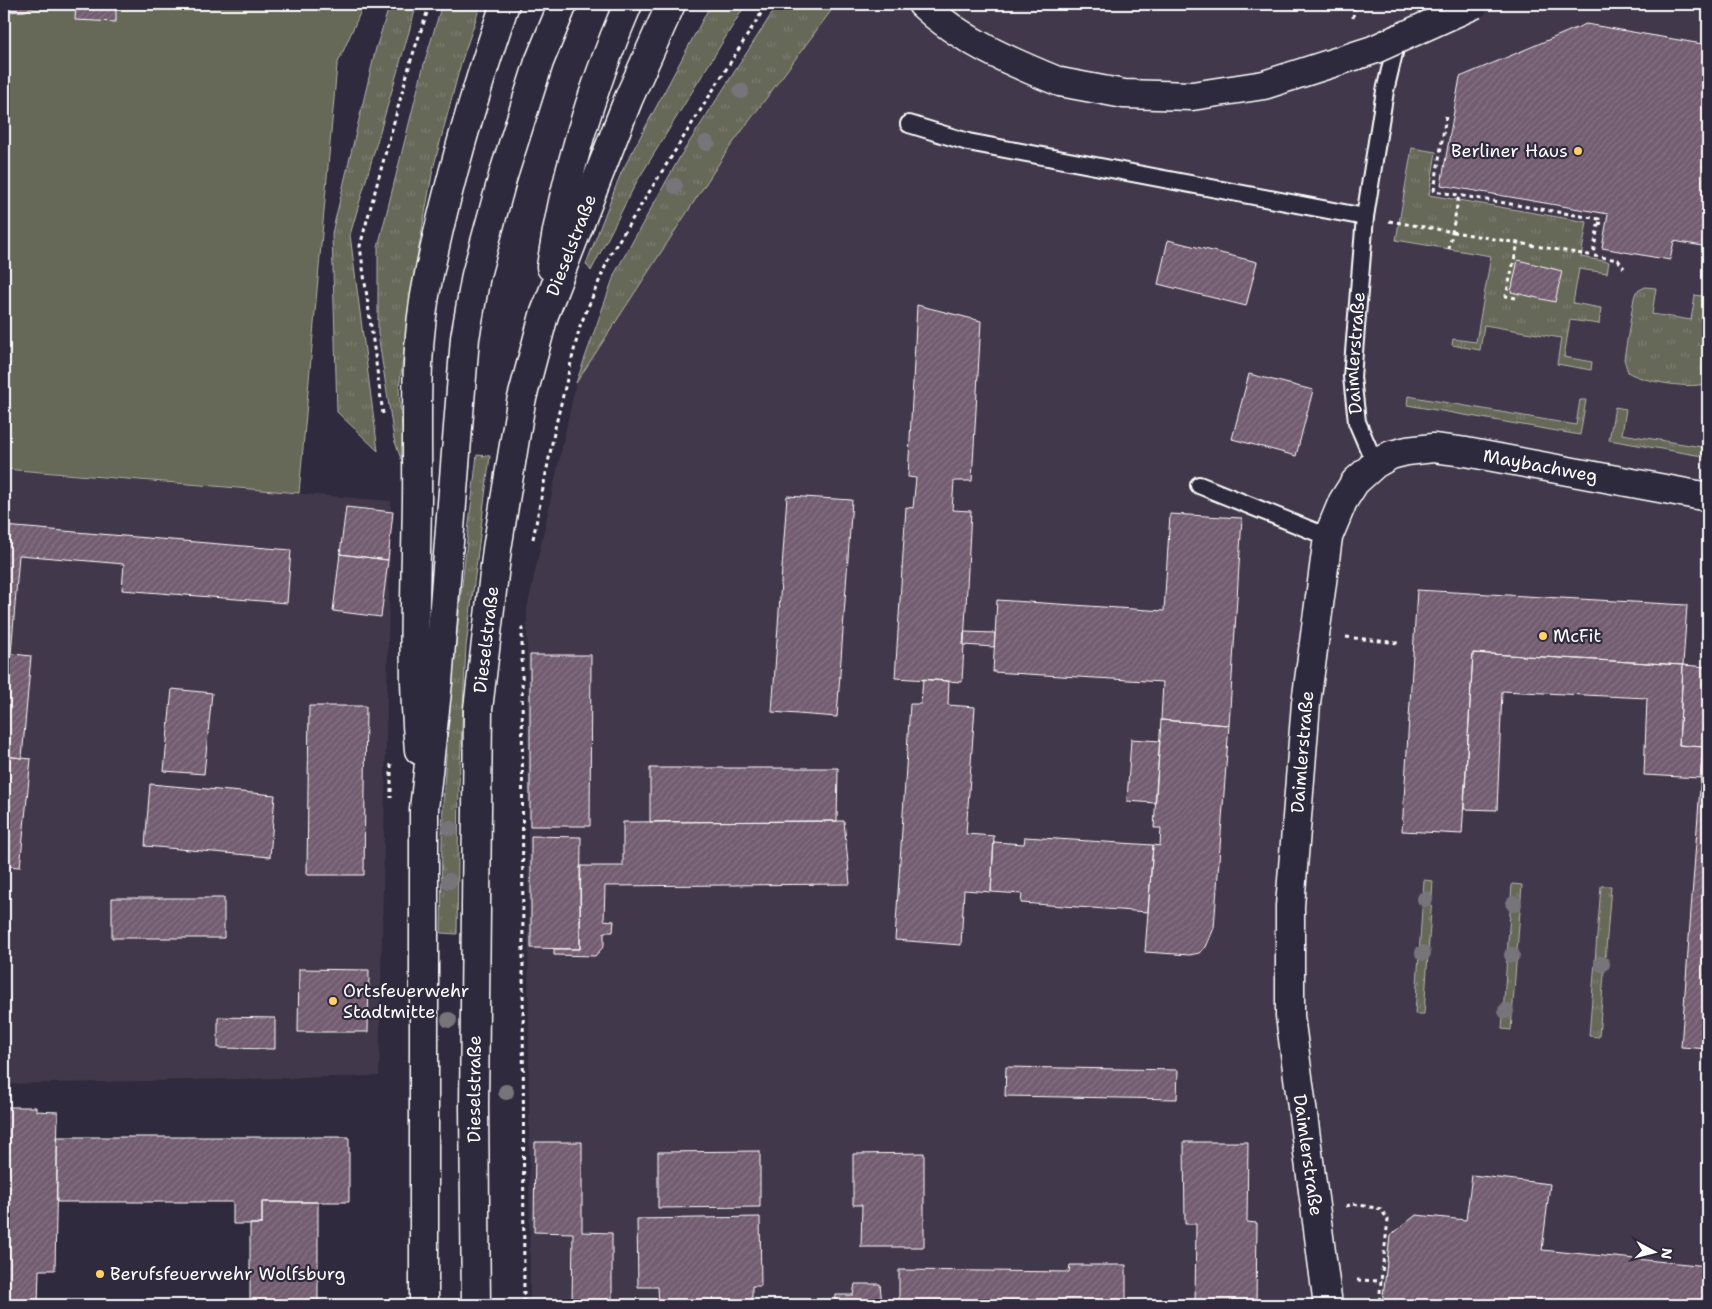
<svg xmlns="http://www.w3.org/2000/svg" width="1712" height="1309" font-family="'Shantell Sans',sans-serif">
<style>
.built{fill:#43394c}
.grass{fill:url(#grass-tufts);stroke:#b2b3ac}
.park{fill:#666759;stroke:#b2b3ac}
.building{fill:url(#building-hatch);stroke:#fff}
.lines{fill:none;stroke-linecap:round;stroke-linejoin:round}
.service-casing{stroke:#fff;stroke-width:20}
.minor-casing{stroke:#fff;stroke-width:31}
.secondary-casing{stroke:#fff;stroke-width:31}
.path{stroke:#fff;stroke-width:3;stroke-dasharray:4 4;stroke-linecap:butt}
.service{stroke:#2f2a3d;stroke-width:16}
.minor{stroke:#2f2a3d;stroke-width:28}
.secondary{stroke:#2f2a3d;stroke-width:28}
.secondary-bridge-casing{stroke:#fff;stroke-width:31;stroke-linecap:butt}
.secondary-bridge{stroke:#2f2a3d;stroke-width:28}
.tree{fill:#77757a}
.poi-dot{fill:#ffd166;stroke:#2f2a3d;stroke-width:2}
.labels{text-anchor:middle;stroke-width:4.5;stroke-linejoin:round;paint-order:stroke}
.poi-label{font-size:18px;fill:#fff;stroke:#2f2a3d;text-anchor:start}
.street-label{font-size:18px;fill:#fff;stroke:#2f2a3d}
</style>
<defs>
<pattern id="grass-tufts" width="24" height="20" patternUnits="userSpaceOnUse" patternTransform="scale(1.25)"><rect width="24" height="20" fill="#666759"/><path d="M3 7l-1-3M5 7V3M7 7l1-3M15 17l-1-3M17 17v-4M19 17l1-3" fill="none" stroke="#7d7e72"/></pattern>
<pattern id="building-hatch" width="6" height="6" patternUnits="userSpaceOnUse" patternTransform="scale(1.25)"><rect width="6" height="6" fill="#725b6f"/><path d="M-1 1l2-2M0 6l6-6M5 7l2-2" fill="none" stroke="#877485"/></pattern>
</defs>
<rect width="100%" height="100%" fill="#2f2a3d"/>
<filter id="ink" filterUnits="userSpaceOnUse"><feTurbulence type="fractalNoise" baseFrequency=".02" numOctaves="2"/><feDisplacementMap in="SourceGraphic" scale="10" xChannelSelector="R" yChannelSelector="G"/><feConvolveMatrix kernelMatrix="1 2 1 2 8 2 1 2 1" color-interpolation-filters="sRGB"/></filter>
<g filter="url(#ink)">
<path class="built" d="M836 4H1676L1708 9V1305H530L527 609 576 383 727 151Z
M4 470 391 501 379 1076 4 1084Z"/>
<path class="grass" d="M390 4H417L350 235 378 451 337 412 332 233 376 48Z
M442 4H481L461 63 433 169 414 274 399 389 405 470 394 439 378 334V247L424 64Z
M711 4H746L636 183 591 271 586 264 621 173Z
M778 4H836L727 151 576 383 615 273 681 155Z
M1412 148 1436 152 1429 195 1587 222 1581 257 1609 262 1607 273 1579 269 1573 303 1601 308 1599 324 1570 320 1564 357 1592 362 1591 370 1557 364 1561 338 1484 325 1480 350 1452 345 1453 339 1476 342 1491 256 1396 240Z
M1645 287 1656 288 1652 314 1691 320 1695 295 1708 297V382C1697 391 1639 381 1628 372L1624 359 1634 298 1636 292Z
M1408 396 1576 425 1580 400H1586L1580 435 1407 405Z
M1615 407 1626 409 1622 434 1708 448V457L1609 440Z
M477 455 490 456 466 647 459 785 457 934 441 933C442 884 441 835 444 786 451 675 464 565 477 455Z
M1424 880 1433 881 1424 1014H1415Z
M1512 884 1522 885 1511 1030 1502 1029Z
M1601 886H1611L1599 1037 1589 1036Z"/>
<path class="park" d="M4 4H364L337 65 299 493 4 469Z"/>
<path class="building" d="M4 4H39L25 11 4 12Z
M76 4H116V22L75 20Z
M1586 24 1708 45V247L1674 241 1670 260 1602 248 1608 214 1441 185 1460 77Z
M1168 240 1257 262 1246 306 1158 284Z
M1518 260 1562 271 1555 302 1511 292Z
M917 305 981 321 972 481H954L952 510 971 511 962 682 895 678 906 507 913 508 916 478 908 477Z
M1249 374 1313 390 1296 456 1232 439Z
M787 496 852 500 837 717 772 712Z
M346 507 393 512 388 560 340 554Z
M1170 514 1242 518 1229 725 1161 720 1163 682 993 672 997 600 1164 611Z
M4 526 291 550 287 603 122 590 124 564 19 555 11 654 4 653Z
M340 554 388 560 381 617 333 611Z
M1417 590 1687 605 1683 665 1473 653 1462 834 1402 831Z
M964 632 995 633 994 647 963 645Z
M4 653 31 656 22 758 4 756Z
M1473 653 1683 665 1679 745 1703 747 1700 778 1644 775 1647 698 1502 691 1497 810 1464 809Z
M530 655H591L590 826H530Z
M1683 665 1708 667V1049L1681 1047 1703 747 1679 745Z
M923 679 949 681 948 705 975 707 966 834 994 836 991 892 964 890 961 945 895 940 910 704H921Z
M172 689 212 693 204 774 164 771Z
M309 706H366L364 875H307Z
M1161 720 1229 725 1214 928 1206 947 1199 953 1190 955 1145 952 1153 845 1160 846 1161 828H1154Z
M1131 739 1160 741 1155 803 1127 801Z
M4 756 31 759 20 867 4 866Z
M650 768H838L837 821 650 822Z
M150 784 275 795 270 857 145 846Z
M844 821 850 884 605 886 604 920 614 921 613 932H604V946L595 956 554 955V949H580V866H623V822Z
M531 836 581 837 580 949 531 948Z
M1025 837 1153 845 1148 912 1021 903 1022 894 991 892 994 842 1024 844Z
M112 898H224V938H112Z
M4 938H5L4 986Z
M299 969 369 970 368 1032H298Z
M218 1017 275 1018V1049L218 1048Z
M1006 1067 1178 1070 1177 1099 1005 1096Z
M4 1107H36V1111L58 1112 55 1270H39L38 1305H4Z
M57 1137H349V1202H262V1224H233V1202H57Z
M535 1142H582V1232L612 1233V1305H572L573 1233 534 1232Z
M1184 1142H1248L1247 1222 1257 1223 1256 1305H1195L1196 1224H1185Z
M760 1151V1207L658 1208V1152Z
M924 1153V1247H861L862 1205H853V1154Z
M1472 1175 1550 1184 1542 1250 1708 1266V1305H1382L1390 1236 1416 1215 1466 1220Z
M262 1202H318V1305H250V1224H262Z
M760 1217 761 1286H752V1305H659L658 1287H638L637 1219Z
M1070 1265H1126V1305L899 1304V1270L1069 1272Z
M855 1284H880L882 1305H835L836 1295H853Z"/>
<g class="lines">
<g class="service-casing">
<g id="service">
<path d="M909 124 968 142 1365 217"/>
<path id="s1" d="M1375 464 1357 422 1352 377 1365 217 1385 91 1398 36"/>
<path d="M1199 485 1328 537"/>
</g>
</g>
<g class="minor-casing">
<g id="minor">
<path id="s2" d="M1328 1305 1290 1016V906L1306 703 1328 537 1343 501 1355 482 1375 464 1391 455 1407 451 1433 448 1466 452 1708 497"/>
</g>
</g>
<g class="secondary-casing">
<g id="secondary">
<path d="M922 4C961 41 1011 62 1060 82"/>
<path d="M551 267C564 177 592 88 628 4"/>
<path d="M419 750C411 666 416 583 417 499 418 425 413 352 428 279 447 186 474 94 505 4"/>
<path d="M424 1305V809L438 682 465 338 476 275 503 176 539 62 563 4"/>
<path id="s3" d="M476 1305 474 1107 478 709 497 549 521 402 544 315 628 100 671 4"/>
</g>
</g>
<path class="path" d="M1353 18 1355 4
M1446 116 1434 191 1599 219 1593 255
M1389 221 1618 260 1624 268
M1598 223 1606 224
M1449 249 1459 195
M1707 282 1708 274
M1516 298 1506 296 1518 243
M383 414 360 246 411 60 430 4
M533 539 555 428 580 326 611 253 767 4
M522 627 524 1305
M1346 637 1398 643
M391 764V798
M1346 1206 1354 1204 1381 1209 1388 1220 1381 1281
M1357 1280 1381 1281 1379 1305"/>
<use href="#service" class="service"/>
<use href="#minor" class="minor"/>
<use href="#secondary" class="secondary"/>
<g class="secondary-bridge-casing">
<path id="secondary-bridge" d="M1060 82 1124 94 1192 96 1264 85 1373 50 1475 4"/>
</g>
<use href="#secondary-bridge" class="secondary-bridge"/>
</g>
<g class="tree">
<circle cx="741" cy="91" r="8"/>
<circle cx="706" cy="143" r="8"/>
<circle cx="675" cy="186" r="8"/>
<circle cx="450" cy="828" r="8"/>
<circle cx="449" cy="881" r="8"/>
<circle cx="1425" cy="899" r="8"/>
<circle cx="1514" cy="904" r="8"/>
<circle cx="1423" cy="953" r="8"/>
<circle cx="1512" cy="955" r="8"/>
<circle cx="1602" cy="964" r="8"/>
<circle cx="1506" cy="1011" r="8"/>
<circle cx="449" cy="1020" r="8"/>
<circle cx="506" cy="1092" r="8"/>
</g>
</g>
<g class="poi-dot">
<circle cx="1578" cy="151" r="5"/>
<circle cx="1543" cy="636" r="5"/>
<circle cx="333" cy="1001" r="5"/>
<circle cx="100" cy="1274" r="5"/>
</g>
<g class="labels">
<g class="poi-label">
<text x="1568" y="157" text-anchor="end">Berliner Haus</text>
<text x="1553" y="642">McFit</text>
<text x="343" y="997">Ortsfeuerwehr<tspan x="343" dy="21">Stadtmitte</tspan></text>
<text x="110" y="1280">Berufsfeuerwehr Wolfsburg</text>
</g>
<g class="street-label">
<text dy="6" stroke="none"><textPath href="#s3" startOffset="1071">Dieselstraße</textPath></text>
<text dy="6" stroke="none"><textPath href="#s1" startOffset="115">Daimlerstraße</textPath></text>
<text dy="6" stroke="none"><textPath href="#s2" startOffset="1031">Maybachweg</textPath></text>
<text dy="6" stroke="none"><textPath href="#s3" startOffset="666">Dieselstraße</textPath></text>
<text dy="6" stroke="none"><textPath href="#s2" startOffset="556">Daimlerstraße</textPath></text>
<text dy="6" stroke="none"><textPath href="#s3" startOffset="216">Dieselstraße</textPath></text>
<text transform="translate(1308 1155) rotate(82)" y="6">Daimlerstraße</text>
</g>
</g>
<rect width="1712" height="1309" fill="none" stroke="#2f2a3d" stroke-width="20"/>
<rect x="10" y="10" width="1692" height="1289" fill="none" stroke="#fff" stroke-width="2" filter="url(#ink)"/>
<g transform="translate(1654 1252) rotate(97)" stroke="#2f2a3d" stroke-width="4" paint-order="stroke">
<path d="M0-4L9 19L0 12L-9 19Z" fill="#ffffff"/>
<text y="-8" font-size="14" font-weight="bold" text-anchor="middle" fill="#ffffff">N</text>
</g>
</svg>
